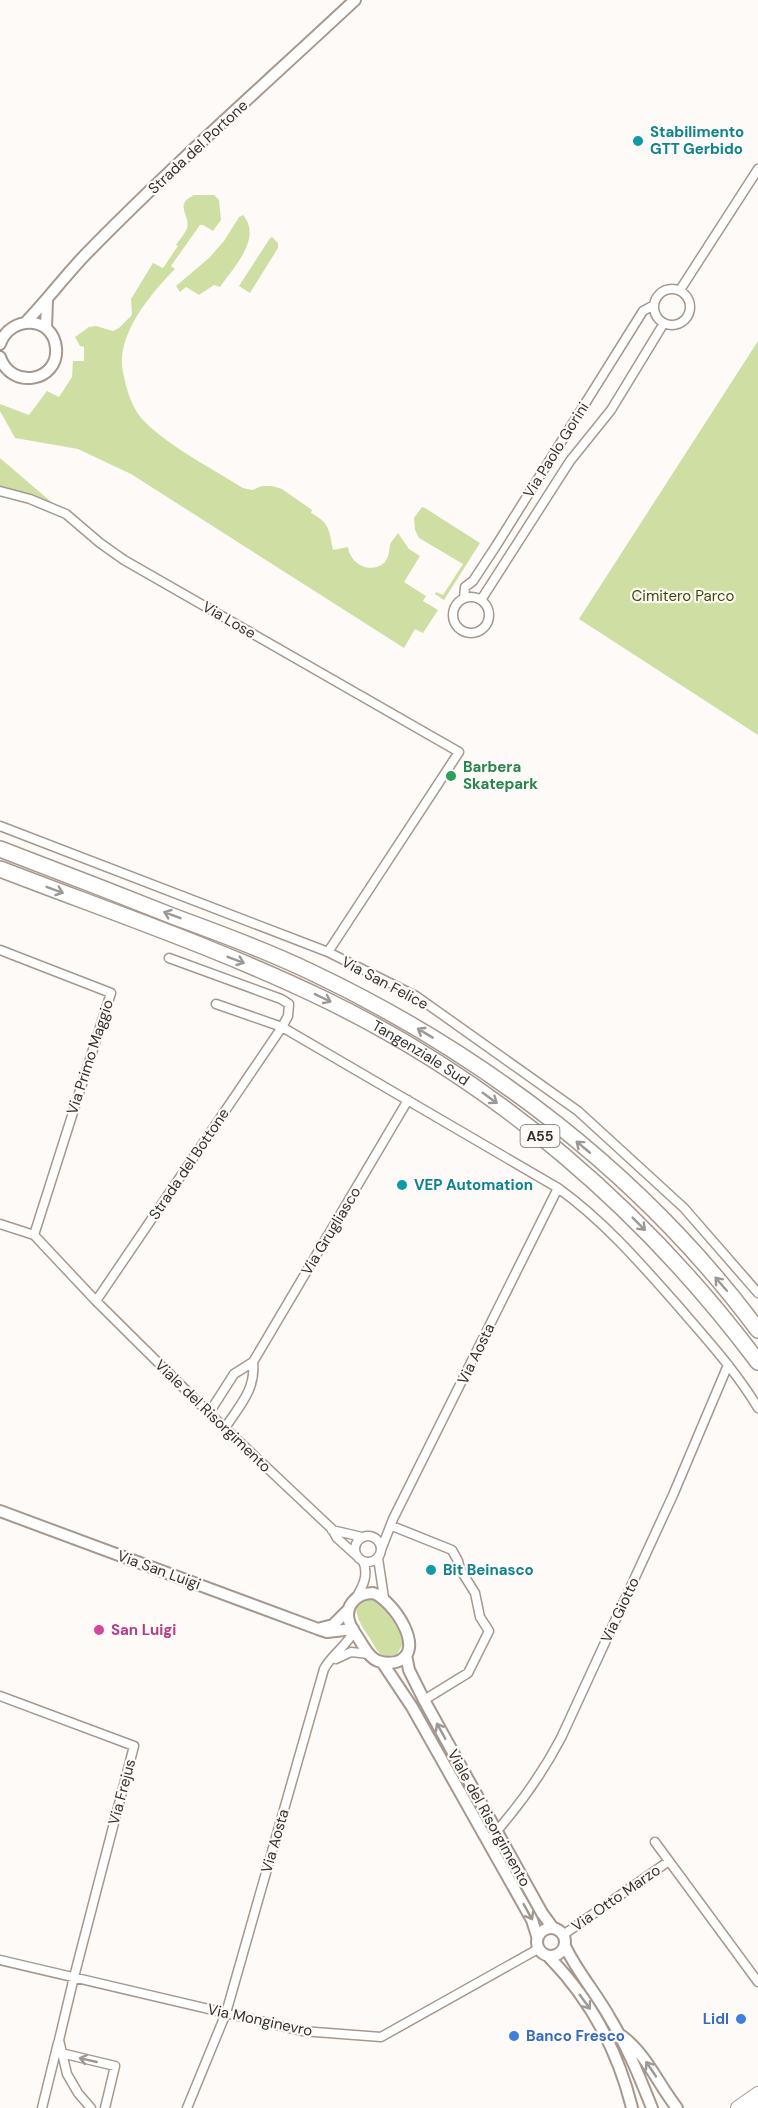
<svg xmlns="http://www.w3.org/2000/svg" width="758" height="2108" font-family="'DM Sans',sans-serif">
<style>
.green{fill:#cfdfa3}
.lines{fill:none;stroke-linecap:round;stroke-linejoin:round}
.minor-casing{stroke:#a7988e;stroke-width:11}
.tertiary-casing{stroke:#a7988e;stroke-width:14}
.primary-casing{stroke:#a7988e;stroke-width:16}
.motorway-casing{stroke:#a7988e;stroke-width:18}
.minor{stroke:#fff;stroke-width:8}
.tertiary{stroke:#fff;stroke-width:10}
.primary{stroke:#fff;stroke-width:14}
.motorway{stroke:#fff;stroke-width:15}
.oneway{stroke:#9b9896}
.culture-dot{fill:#0f9aa8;stroke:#fdfaf8;stroke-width:2}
.leisure-dot{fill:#2e9e5b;stroke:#fdfaf8;stroke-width:2}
.hotel-dot{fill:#d1479c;stroke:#fdfaf8;stroke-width:2}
.shop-dot{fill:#3f7fe0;stroke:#fdfaf8;stroke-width:2}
.labels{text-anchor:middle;stroke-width:4.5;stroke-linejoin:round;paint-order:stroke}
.shield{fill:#fdfaf8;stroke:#726d6a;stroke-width:1.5}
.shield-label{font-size:14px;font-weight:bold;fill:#37312d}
.culture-label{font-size:15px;font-weight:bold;fill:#0d838f;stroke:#fdfaf8;text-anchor:start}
.street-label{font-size:15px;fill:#37312d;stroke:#fdfaf8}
.park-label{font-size:15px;fill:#3f4b03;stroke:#fdfaf8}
.leisure-label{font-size:15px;font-weight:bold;fill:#27864d;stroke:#fdfaf8;text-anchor:start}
.hotel-label{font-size:15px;font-weight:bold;fill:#b23c85;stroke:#fdfaf8;text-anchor:start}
.shop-label{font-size:15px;font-weight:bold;fill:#366cbe;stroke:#fdfaf8;text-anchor:end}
</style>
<rect width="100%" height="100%" fill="#fdfaf8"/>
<path class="green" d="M194 195H214L219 200 221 220 213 231 203 225H200L171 266 175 269C153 291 124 326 122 358 121 367 124 376 126 385 129 398 135 412 144 421 168 446 213 469 243 488L252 490 262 486H272L282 489 312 510 311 513C330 523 329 530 333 550L348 547C350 563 369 575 384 563 389 558 389 551 390 545 391 541 396 537 398 533L409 549 420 556 404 582 426 596 423 601 438 610 423 633 415 629 404 648 131 474 78 449 15 438 0 411V404L29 415 47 391 59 397 72 377 73 361H84V347L80 346 75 337 89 327 96 326 113 331 119 328 132 315 131 299 153 263 163 268 178 246 176 245C179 240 185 234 187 228 191 215 173 205 194 195Z
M243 215C263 238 233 268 220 287L214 285 199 295 186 287 180 292 176 286 209 258 224 241 239 217Z
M272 237 278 243V248L250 293 239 286 270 238Z
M758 341V735L579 619Z
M0 458 56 506 0 488Z
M422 507 425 508 480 543 444 600 435 594 436 592 443 595 463 564 419 538 415 530 414 518Z
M373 1599C383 1604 403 1633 403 1644L397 1654C393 1656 388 1658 383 1656 377 1653 373 1643 369 1637 360 1624 344 1600 373 1599Z"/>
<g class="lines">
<g class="minor-casing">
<path id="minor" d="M654 307a18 18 0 1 1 36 0a18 18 0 1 1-36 0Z
M680 290 758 169
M0 491 30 499 66 514 100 543 124 560 459 752 328 952
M453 615a18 18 0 1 1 36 0a18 18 0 1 1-36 0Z
M464 598 465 587 473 581 496 546 643 311 654 305
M481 600 570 461 611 410 664 323
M0 826 328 952 416 996 578 1111 684 1208 758 1293
M0 950 111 993 34 1235
M216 1004 282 1027 558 1188C605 1222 641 1264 679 1307 707 1340 736 1371 758 1408
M0 1224 34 1235 96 1301 209 1413 332 1529 337 1538 358 1557
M96 1301 282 1027 288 1016 289 1004 281 999 169 958
M209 1413 234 1374 253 1362
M225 1428C239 1406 256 1390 253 1362L408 1100
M392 1526 452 1550 458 1561 460 1569 475 1593 480 1617 489 1631 468 1673 424 1700
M332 1530 362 1537
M355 1549a13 13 0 1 1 26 0a13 13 0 1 1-26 0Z
M381 1550 393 1519 558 1188
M378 1558 384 1598
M356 1598C363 1586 369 1575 363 1561
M336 1659 351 1652 369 1654
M0 1696 134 1746 74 1977 59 2040 67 2074 78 2093 91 2108
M488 1841C517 1809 541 1776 561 1738L673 1495 728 1365
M655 1842 669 1861
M563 1935 669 1861 758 1982
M0 1960 302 2031 381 2037 538 1949
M61 2053 115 2066 105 2108
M42 2108 58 2043
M187 2108 226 2013 324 1669C332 1654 346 1647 354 1631"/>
</g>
<g class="tertiary-casing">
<path id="tertiary" d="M26 322C47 300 65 276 86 254 172 166 265 84 355 0
M46 328 47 300
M0 344C10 315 53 315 56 348 59 382 11 390 0 357
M0 1511 318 1629 327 1632 353 1629
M373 1593C392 1599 429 1652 396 1662 391 1663 383 1663 378 1661 370 1658 366 1650 362 1644 358 1637 353 1631 350 1624 343 1607 356 1593 373 1593Z
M321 1628 333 1625 348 1610
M406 1655 409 1670 424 1700 542 1913 553 1928
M382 1662 412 1707 532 1920 537 1936
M537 1942a14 14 0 1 1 28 0a14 14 0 1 1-28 0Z
M565 1946C577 1972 597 1994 611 2020 628 2048 640 2078 652 2108
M549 1957C590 1999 618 2051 632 2108
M622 2036C647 2055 658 2084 677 2108"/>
</g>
<g class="primary-casing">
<path id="primary" d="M738 2108 758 2094
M755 2108 758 2106"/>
</g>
<g class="motorway-casing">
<g id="motorway">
<path d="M0 849C58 871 117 894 175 917 221 934 267 951 311 972 484 1054 643 1175 758 1330"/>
<path id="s1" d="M0 869C109 911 221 949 326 1000 497 1083 644 1210 758 1362"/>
</g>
</g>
<use href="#minor" class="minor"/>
<use href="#tertiary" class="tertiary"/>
<use href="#primary" class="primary"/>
<use href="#motorway" class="motorway"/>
</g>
<defs><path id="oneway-shaft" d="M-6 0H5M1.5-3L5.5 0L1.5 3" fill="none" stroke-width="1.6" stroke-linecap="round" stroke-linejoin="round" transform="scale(1.5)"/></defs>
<g class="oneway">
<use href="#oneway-shaft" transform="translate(55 890) rotate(21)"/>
<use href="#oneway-shaft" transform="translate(172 915) rotate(-159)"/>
<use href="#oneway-shaft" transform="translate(236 960) rotate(21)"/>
<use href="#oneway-shaft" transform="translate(323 998) rotate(26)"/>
<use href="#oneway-shaft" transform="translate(425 1033) rotate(-149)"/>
<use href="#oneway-shaft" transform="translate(490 1098) rotate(36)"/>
<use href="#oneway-shaft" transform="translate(583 1147) rotate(-140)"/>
<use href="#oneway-shaft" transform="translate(639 1224) rotate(45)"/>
<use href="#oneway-shaft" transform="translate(721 1284) rotate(-131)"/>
<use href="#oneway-shaft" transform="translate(441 1731) rotate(-119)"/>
<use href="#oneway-shaft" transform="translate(528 1912) rotate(61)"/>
<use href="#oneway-shaft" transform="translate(585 2002) rotate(54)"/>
<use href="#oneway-shaft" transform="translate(88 2060) rotate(-167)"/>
<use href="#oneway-shaft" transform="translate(651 2069) rotate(-124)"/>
</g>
<g class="culture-dot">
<circle cx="638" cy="141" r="6"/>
<circle cx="402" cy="1185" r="6"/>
<circle cx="431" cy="1570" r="6"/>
</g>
<circle class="leisure-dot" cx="451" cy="776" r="6"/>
<circle class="hotel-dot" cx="99" cy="1630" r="6"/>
<g class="shop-dot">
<circle cx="741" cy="2019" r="6"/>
<circle cx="514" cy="2036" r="6"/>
</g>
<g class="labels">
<rect class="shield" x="520.5" y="1125" width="39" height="22" rx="4.5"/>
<g class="shield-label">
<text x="540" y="1141">A55</text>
</g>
<g class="culture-label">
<text x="650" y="137">Stabilimento<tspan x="650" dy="17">GTT Gerbido</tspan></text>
<text x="414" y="1190">VEP Automation</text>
<text x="443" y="1575">Bit Beinasco</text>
</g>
<g class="street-label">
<text transform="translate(198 147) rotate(-43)" y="5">Strada del Portone</text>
<text transform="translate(556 450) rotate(-58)" y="5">Via Paolo Gorini</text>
<text transform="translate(229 620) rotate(30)" y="5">Via Lose</text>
<text transform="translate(385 983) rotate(28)" y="5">Via San Felice</text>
<text dy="5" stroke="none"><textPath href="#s1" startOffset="460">Tangenziale Sud</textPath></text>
<text transform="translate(90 1057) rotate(-72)" y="5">Via Primo Maggio</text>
<text transform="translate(189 1164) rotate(-56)" y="5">Strada del Bottone</text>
<text transform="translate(331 1231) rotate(-59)" y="5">Via Grugliasco</text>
<text transform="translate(476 1354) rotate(-64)" y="5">Via Aosta</text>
<text transform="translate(213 1416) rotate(44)" y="5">Viale del Risorgimento</text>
<text transform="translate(159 1570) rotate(20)" y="5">Via San Luigi</text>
<text transform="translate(620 1610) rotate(-65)" y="5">Via Giotto</text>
<text transform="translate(122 1792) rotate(-75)" y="5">Via Frejus</text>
<text transform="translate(489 1818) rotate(61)" y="5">Viale del Risorgimento</text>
<text transform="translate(275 1841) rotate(-74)" y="5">Via Aosta</text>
<text transform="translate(616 1898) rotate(-35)" y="5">Via Otto Marzo</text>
<text transform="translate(260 2020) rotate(12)" y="5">Via Monginevro</text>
</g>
<g class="park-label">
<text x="683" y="601">Cimitero Parco</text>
</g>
<g class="leisure-label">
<text x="463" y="772">Barbera<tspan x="463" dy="17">Skatepark</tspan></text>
</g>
<g class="hotel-label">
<text x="111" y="1635">San Luigi</text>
</g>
<g class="shop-label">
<text x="729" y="2024">Lidl</text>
<text x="526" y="2041" text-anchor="start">Banco Fresco</text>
</g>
</g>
</svg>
